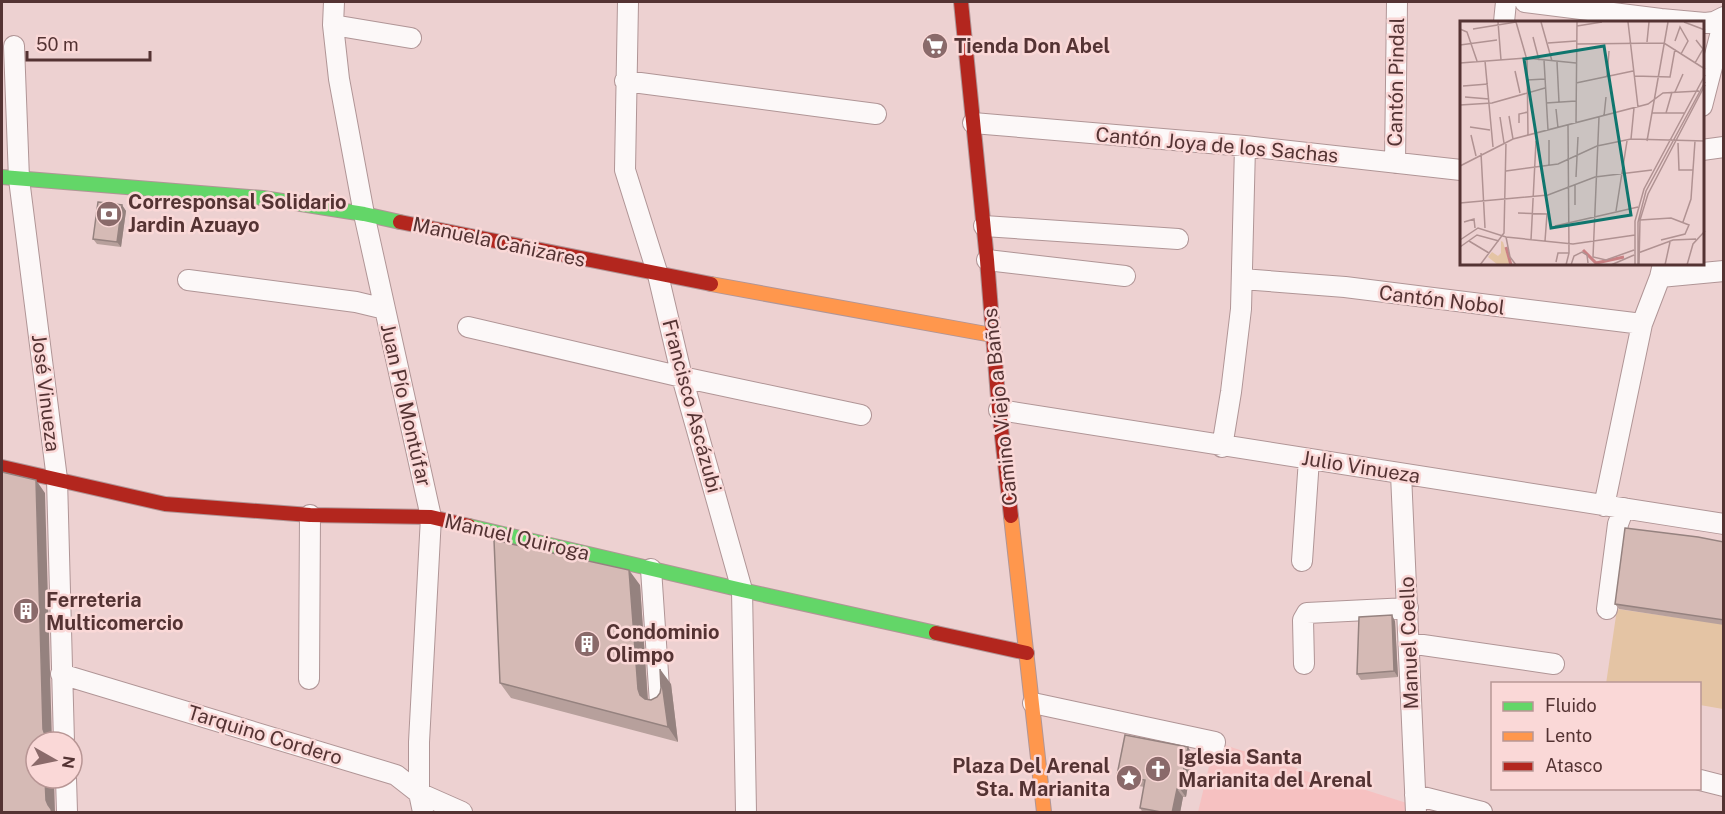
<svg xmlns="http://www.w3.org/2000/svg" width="1725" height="814" font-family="'Public Sans',sans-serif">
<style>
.built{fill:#f6c1c1}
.green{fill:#e4c4a4}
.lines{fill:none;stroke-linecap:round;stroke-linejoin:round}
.street-casing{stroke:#b09596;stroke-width:22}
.fast-casing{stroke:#b09596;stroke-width:16}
.slow-casing{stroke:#b09596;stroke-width:16}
.jam-casing{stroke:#b09596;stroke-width:16}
.street{stroke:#fcf8f8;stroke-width:20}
.fast{stroke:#63d668;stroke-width:14}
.slow{stroke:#ff974d;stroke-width:14}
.jam{stroke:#b3261e;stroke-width:14}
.wall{fill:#b7a09c}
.shaded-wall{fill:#95827f}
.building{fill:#d5bab5;stroke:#95827f;stroke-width:1.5}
.labels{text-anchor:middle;stroke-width:5;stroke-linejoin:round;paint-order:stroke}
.poi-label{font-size:20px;font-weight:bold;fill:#543333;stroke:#fad8d7;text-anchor:start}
.street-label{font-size:20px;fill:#543333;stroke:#fad8d7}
.inset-river{fill:none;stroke:#ca8184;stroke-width:3}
.inset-road{fill:none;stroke:#b09292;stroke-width:1.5}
.view{fill:#0f766e;fill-opacity:0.15;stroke:#0f766e;stroke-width:3}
.inset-edge{fill:none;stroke:#543333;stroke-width:3}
</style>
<rect width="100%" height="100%" fill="#edd1d1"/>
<path class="built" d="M1215 742 1416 806V812H1198Z"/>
<path class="green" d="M1617 609 1723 624V709L1700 705V684H1606Z"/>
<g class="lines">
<g class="street-casing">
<path id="street" d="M334 2 333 25 339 79 364 214 431 517 419 742V793L423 812
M628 2 625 170 658 275 682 377 742 590 746 812
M1525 2 1661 19 1705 23 1714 22 1724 17
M1504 22 1506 2
M333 25 411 38
M14 46 19 179 57 479 64 742
M625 81 876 114
M1702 106 1724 20
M973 123 1245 146 1461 170
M1702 150 1724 147
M1395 163 1397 2
M984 226 1178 239
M987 260 1125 276
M1660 277 1724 271
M1242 279 1345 287 1642 324
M188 280 356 302 385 309
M468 327 682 377 861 415
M999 410C1240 450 1482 486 1724 524
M1222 447 1231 392 1241 309 1245 146
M1401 474 1416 812
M1604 506 1642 324 1660 277 1663 264
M1302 561 1309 459
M651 569 660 703
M1607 609 1618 524 1624 508
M1409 643 1554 664
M1304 664 1303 620 1307 613 1408 608
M61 674 396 775 419 793 462 812
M309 679 310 515
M1033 703 1215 742 1213 752
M66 778 67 812
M1700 780 1724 786
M1415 795 1482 812"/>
</g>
<g class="fast-casing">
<path id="fast" d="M2 177 263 198 364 214 400 222
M469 526 742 590 936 633"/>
</g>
<g class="slow-casing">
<path id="slow" d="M711 284 992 335
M1011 516 1044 812"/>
</g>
<g class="jam-casing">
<path id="jam" d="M961 2 987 260 999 410 1011 516
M400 222 711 284
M2 467 165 504 310 515 431 517 469 526
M936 633 1027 653"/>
</g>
<use href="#street" class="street"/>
<use href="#fast" class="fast"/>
<use href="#slow" class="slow"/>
<use href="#jam" class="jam"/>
</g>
<path class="wall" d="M122 205 126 211 121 247 97 244 93 239Z
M1724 542V625L1619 609 1615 604Z
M640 585 648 699 651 700 657 697 671 684 678 742 511 698 500 683Z
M1395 621 1398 677 1361 680 1357 674Z
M1193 755 1186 797H1183L1180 813H1143L1140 808 1144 787 1123 783 1117 775Z"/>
<path class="shaded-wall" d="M122 205 126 211 121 247 117 242Z
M36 480 45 493 52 742H49L45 735 43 729Z
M629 570 640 585 648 704 640 695 638 689Z
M1392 615 1395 621 1398 677 1394 671Z
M660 669 671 684 678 742 668 727Z
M1188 747 1193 755 1186 797 1180 789Z
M45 778H54L55 813H52L46 800Z
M1177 789 1183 797 1180 813H1172Z"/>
<path class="building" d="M98 202 122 205 117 242 93 239Z
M2 472 36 480 43 729 45 735 48 739 49 742H36V778H45L46 800 48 805 51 809 52 813H2Z
M1625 528 1698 537 1724 542V620L1615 604Z
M494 540 629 570 638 689 640 695 645 699 651 700 657 697 660 693 661 688 660 669 668 727 500 683Z
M1392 615 1394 671 1357 674 1359 617Z
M1125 735 1188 747 1180 789H1177L1172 813H1166L1140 808 1145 780 1117 775Z"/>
<defs>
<g id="supermarket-disc" transform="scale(1.35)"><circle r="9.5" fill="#8a6a6a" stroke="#fad8d7"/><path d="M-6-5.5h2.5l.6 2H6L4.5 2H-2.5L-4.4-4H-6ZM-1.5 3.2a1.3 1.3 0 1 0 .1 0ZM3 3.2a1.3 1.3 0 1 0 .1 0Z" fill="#fff"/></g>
<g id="bank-disc" transform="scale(1.35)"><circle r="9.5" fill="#8a6a6a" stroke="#fad8d7"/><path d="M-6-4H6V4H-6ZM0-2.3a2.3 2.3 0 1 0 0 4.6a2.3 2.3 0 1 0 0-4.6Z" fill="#fff"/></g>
<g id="building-disc" transform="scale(1.35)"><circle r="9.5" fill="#8a6a6a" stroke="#fad8d7"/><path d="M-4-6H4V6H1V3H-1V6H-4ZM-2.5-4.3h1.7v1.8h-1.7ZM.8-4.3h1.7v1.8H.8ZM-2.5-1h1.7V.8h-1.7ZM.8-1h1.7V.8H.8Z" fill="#fff"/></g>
<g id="church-disc" transform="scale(1.35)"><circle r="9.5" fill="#8a6a6a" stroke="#fad8d7"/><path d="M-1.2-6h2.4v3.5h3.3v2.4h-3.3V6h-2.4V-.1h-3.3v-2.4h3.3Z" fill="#fff"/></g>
<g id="sight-disc" transform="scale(1.35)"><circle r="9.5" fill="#8a6a6a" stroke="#fad8d7"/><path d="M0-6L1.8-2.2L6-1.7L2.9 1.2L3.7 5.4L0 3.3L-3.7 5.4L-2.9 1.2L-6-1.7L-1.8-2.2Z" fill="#fff"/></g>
</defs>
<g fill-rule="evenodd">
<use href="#supermarket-disc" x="935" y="46"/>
<use href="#bank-disc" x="109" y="214"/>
<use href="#building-disc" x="26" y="611"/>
<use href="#building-disc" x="587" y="644"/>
<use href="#church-disc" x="1158" y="769"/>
<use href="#sight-disc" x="1129" y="778"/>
</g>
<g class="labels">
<g class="poi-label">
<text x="954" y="53">Tienda Don Abel</text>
<text x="128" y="209">Corresponsal Solidario<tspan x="128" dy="23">Jardin Azuayo</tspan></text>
<text x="46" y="607">Ferreteria<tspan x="46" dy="23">Multicomercio</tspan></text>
<text x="606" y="639">Condominio<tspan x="606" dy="23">Olimpo</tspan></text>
<text x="1178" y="764">Iglesia Santa<tspan x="1178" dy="23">Marianita del Arenal</tspan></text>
<text x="1110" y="773" text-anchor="end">Plaza Del Arenal<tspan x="1110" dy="23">Sta. Marianita</tspan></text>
</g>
<g class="street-label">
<text transform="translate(1396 82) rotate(-89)" y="7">Cantón Pindal</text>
<text transform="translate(1217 145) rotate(5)" y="7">Cantón Joya de los Sachas</text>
<text transform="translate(499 242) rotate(12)" y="7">Manuela Cañizares</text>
<text transform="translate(1442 300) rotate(7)" y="7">Cantón Nobol</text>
<text transform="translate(46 393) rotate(83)" y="7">José Vinueza</text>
<text transform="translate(406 405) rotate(77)" y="7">Juan Pío Montúfar</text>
<text transform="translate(692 406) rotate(75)" y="7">Francisco Ascázubi</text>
<text transform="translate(1000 407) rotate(-96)" y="7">Camino Viejo a Baños</text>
<text transform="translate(1361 467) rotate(9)" y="7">Julio Vinueza</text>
<text transform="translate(517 537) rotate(13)" y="7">Manuel Quiroga</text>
<text transform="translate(1409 643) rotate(-92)" y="7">Manuel Coello</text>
<text transform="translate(265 735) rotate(17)" y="7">Tarquino Cordero</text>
</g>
</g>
<g transform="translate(1460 21)">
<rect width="244" height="244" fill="#edd1d1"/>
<path d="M41 220 43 221 50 244H38L28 236 32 231 38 235 41 232Z" fill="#e4c4a4"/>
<path class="inset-river" d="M46 226 51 244M123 229 136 242 164 236"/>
<path class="inset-road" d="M38 1 41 39M56 1 67 39 68 114M81 1 92 40M168 1 178 86M224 1 245 9M117 5 142 1M0 8 7 11 17 40M13 8 56 1M73 16 79 39M215 20 220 6 228 20 221 33M187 21 189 1M88 22 116 20M116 23 204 22 245 48M0 24 37 19M84 39 88 109M25 40 33 126M97 41 99 81M0 42 66 37 116 42M235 42 243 28 236 19M55 50 60 72M174 55 210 56 215 28M147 56 149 30M67 59 85 58M116 62 173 50M3 65 28 63M215 71 223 53M5 76 29 78M86 82 116 80M0 84 32 82 85 67M96 88 98 107M192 92H224M206 92 212 71M49 95 53 118M144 95 146 76M40 96 44 122M139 96 133 236 146 239 174 229M59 102V93L68 91M116 102 117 1M10 106 30 109M11 114 16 135M171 118 174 87M89 119V144M187 120 208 1M218 122 219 149H233M21 132 25 207M0 145 53 118 188 83 203 72 239 70M46 150 98 143 137 125 171 118 245 120M116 156 118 116M115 164V184M0 182 88 174 135 156 192 149M156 190 167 120M58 192 87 193 85 220M180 199 211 197 229 204 225 213 201 219M4 201 14 198 15 207M223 201 231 178 235 120M95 205 178 186M46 216 50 236 56 244M0 219 18 207 46 216 113 223 175 214M71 219 76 120M9 220 29 232M0 226 17 214 39 220M178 232 213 219 236 218M96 241 98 232H109M20 244 44 212 46 121M106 244 109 232 108 104M111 244 114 235 122 231 127 234 128 242M151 244 174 234M175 244V200L184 168 245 54M178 244V201L186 170 245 61M179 244 180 199 188 173 245 64M205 244 210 221M227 244 233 223 245 210"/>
<path class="view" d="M144 25 171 194 91 207 64 38Z"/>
<rect width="244" height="244" class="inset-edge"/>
</g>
<rect width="1725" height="814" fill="none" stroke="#543333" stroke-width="6"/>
<rect x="1491" y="682" width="210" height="108" fill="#fad8d7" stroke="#b89695" stroke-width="1.5"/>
<rect x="1503" y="702" width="30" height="9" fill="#63d668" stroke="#b89695" stroke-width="1.5"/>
<text x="1545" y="712" font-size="18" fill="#543333">Fluido</text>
<rect x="1503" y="732" width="30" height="9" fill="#ff974d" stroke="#b89695" stroke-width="1.5"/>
<text x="1545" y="742" font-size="18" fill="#543333">Lento</text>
<rect x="1503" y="762" width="30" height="9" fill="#b3261e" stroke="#b89695" stroke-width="1.5"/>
<text x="1545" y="772" font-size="18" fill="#543333">Atasco</text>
<g transform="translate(54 760) rotate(99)"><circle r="28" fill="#fad8d7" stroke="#b89695" stroke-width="1.5"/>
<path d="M0-4.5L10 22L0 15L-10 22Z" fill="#8a6a6a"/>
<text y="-9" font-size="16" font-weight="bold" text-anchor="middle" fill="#543333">N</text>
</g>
<path d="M27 51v9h123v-9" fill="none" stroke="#543333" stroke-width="3"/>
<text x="36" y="51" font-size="18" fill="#543333" stroke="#fad8d7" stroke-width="4.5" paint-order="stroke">50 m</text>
</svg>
